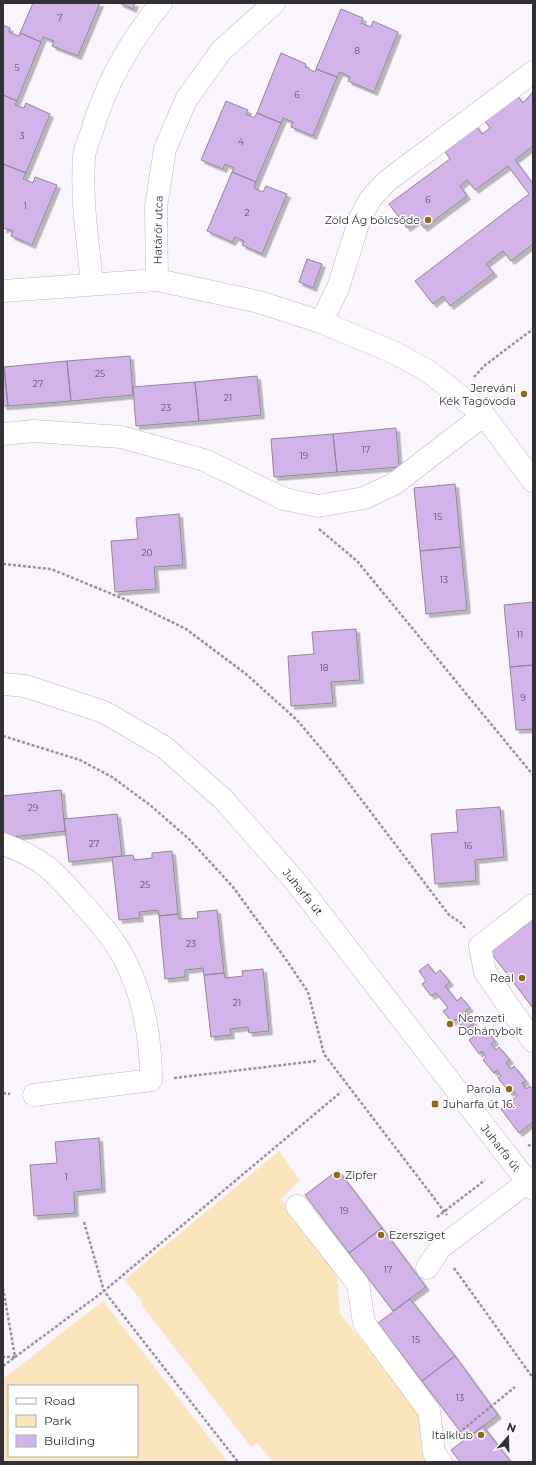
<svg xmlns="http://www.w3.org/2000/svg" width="536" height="1465" font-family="Montserrat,sans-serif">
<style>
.green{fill:#fbe5bd;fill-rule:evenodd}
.building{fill:#d2b4ea;stroke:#8f8894;filter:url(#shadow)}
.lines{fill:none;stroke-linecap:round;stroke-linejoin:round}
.minor-casing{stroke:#bdb6c3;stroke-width:23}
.path{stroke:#97939a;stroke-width:2.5;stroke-dasharray:3 2;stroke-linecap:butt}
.minor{stroke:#fff;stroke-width:22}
.poi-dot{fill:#916b13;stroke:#fff;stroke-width:1.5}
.labels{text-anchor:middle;stroke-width:3;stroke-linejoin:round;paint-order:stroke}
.number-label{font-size:9px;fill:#5c5263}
.poi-label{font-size:11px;fill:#343136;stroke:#fff;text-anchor:end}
.street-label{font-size:11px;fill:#343136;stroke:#fff}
</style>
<defs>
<filter id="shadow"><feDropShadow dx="3.5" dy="3.5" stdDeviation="0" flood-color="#0004"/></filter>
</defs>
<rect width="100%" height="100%" fill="#faf5fd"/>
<path class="green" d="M279 1151 300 1180 281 1199 337 1273 340 1314 418 1409 422 1451 430 1462H273L257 1443 251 1447 141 1304 143 1302 124 1280Z
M103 1301 228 1462H3V1379ZM9 1386H137V1456H9Z"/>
<path class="building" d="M33 3H100L78 56 52 46 54 41 43 37 41 42 20 33Z
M119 3H135L133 9Z
M341 9 363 18 361 23 371 27 373 21 398 32 374 92 348 81 350 77 340 72 337 77 316 69Z
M3 25 10 28 9 32 13 34 19 36 20 33 41 42 17 101 3 95Z
M281 53 306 64 305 67 315 72 316 69 337 77 313 136 291 127 293 122 283 118 281 123 257 113Z
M514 92 523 103 533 92V146L515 160 533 184V244L511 261 503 251 486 264 494 273 450 306 443 296 433 304 415 281 529 194 508 166 475 190 467 180 460 186 467 196 424 228 418 220 407 228 389 204 450 159 442 147 474 123 482 134 490 128 482 117Z
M3 95 17 101 15 105 24 108 26 103 50 114 26 173 3 164Z
M226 101 248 110 246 114 254 118 257 113 281 123 256 182 232 172 234 168 225 164 223 169 201 160Z
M3 164 26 173 23 179 33 183 35 177 57 185 32 245 11 236 13 231 4 228 3 230Z
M232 172 256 182 254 188 263 192 266 186 287 194 262 254 242 245 244 241 235 237 232 242 207 231Z
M307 259 322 264 313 288 299 282Z
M130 356 133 395 71 401 67 361Z
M67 361 71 401 8 406 4 367Z
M3 367H4L8 406H3Z
M257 376 261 415 199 421 195 382Z
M195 382 199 421 136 426 133 387Z
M396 428 399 467 337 472 333 434Z
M333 434 337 472 274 477 271 439Z
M455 484 461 547 420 551 414 488Z
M179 514 183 565 154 567 156 589 115 592 111 541 138 539 136 518Z
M461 547 467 610 426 614 420 551Z
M533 602V665L510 667 504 605Z
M356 629 360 680 331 682 333 703 291 706 288 656 314 654 312 632Z
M533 665V729L516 730 510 667Z
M61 790 65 831 3 838V796Z
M500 807 504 857 475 860 476 881 435 884 431 834 458 832 456 810Z
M117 814 122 856 69 862 64 819Z
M172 851 178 914 159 916 158 910 139 912 140 918 119 920 112 857 133 855 134 860 152 858V853Z
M217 910 224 973 204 975 203 968 185 970V977L165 979 159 916 178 914 179 919 198 918 197 912Z
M533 915V1008L488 949Z
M428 964 435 974 440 970 450 982 445 986 457 1001 461 997 470 1008 465 1011 474 1023 465 1030 456 1019 452 1022 443 1011 448 1008 436 993 431 996 422 984 426 981 419 971Z
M263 969 269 1031 249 1033 248 1027 230 1029 231 1035 211 1037 204 975 224 973 225 978 243 976 242 971Z
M485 1028 495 1041 491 1044 496 1050 499 1047 510 1060 506 1063 511 1069 514 1066 526 1081 522 1083 526 1089 530 1086 533 1090V1122L519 1133 501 1109 517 1096 513 1090 510 1093 498 1078 501 1076 497 1070 494 1073 483 1060 486 1057 482 1051 479 1054 469 1040Z
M99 1138 102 1189 74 1192 75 1213 34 1216 30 1165 57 1163 55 1142Z
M338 1170 382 1228 349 1253 305 1195Z
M382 1228 426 1287 393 1311 349 1253Z
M410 1299 455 1356 422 1381 378 1323Z
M455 1356 498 1415 466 1439 422 1381Z
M483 1426 511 1462H460L451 1450Z"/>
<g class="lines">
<g class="minor-casing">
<path id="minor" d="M157 280 156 207 165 149 186 100 221 51 274 3
M92 284C88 242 81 200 84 157 85 148 89 139 92 131 106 83 130 41 161 3
M3 291 157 280 259 302 321 322 393 352 428 371 484 415 533 481
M321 322 338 288 360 218 371 198 387 181 533 72
M3 434 34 431 121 437 204 460 284 499 318 506 364 498 394 484 484 415
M3 684 25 686 104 712 164 747 223 799 296 882 533 1189
M3 844C42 858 53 870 80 901 97 920 116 941 127 964 144 1000 151 1041 151 1080L34 1095
M533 905 480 946 485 972 533 1041
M297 1206 358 1284 364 1323 429 1411 434 1453 441 1462
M427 1268 440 1248 533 1178"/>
</g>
<path class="path" d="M474 377 484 366 533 329
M319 529 357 561 533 775
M3 564 51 569 129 601 186 629 246 674 297 720 335 765 449 915 460 922 465 928
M3 736 80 760 112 777 150 805 189 839 233 887 287 961 308 992 324 1054 447 1215
M174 1078 316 1061
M3 1093 10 1094
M528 1146 533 1143
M437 1217 485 1180
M84 1222 104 1291 238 1462
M454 1268 533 1378
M3 1288 15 1357H3
M3 1366 104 1291 341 1092
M455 1436 515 1387"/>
<use href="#minor" class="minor"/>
</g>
<g class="poi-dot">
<circle cx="428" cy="220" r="4"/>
<circle cx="524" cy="394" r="4"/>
<circle cx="522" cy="978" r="4"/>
<circle cx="450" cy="1024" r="4"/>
<circle cx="509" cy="1089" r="4"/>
<rect x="431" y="1100" width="8" height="8" rx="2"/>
<circle cx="337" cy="1175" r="4"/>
<circle cx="381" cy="1235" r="4"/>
<circle cx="481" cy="1435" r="4"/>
</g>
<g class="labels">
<g class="number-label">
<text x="60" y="21">7</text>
<text x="357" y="54">8</text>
<text x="17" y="71">5</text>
<text x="297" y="98">6</text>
<text x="22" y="139">3</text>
<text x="241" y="145">4</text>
<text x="428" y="203">6</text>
<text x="25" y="209">1</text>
<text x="247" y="216">2</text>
<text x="100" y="377">25</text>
<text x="38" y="387">27</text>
<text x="228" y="401">21</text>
<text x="166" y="411">23</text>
<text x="366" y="453">17</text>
<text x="304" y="459">19</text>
<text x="438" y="520">15</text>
<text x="147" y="556">20</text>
<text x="444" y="583">13</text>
<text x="520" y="638">11</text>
<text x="324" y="671">18</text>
<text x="523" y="701">9</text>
<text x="33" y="811">29</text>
<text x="94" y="847">27</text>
<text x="468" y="849">16</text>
<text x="145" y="888">25</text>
<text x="191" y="947">23</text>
<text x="237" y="1006">21</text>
<text x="66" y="1180">1</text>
<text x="344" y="1214">19</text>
<text x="388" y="1273">17</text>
<text x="416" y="1343">15</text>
<text x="460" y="1401">13</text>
</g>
<g class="poi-label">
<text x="420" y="224">Zöld Ág bölcsőde</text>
<text x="516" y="392">Jereváni<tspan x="516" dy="13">Kék Tagóvoda</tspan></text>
<text x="514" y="982">Reál</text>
<text x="458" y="1022" text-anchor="start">Nemzeti<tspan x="458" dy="13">Dohánybolt</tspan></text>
<text x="501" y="1093">Parola</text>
<text x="443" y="1108" text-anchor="start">Juharfa út 16.</text>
<text x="345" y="1179" text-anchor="start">Zipfer</text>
<text x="389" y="1239" text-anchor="start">Ezersziget</text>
<text x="473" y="1439">Italklub</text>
</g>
<g class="street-label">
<text transform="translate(158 230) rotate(-89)" y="4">Határőr utca</text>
<text transform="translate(303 892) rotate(51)" y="4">Juharfa út</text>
<text transform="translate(501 1148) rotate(52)" y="4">Juharfa út</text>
</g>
</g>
<rect width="536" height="1465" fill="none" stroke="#343136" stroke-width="8"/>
<rect x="8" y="1385" width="130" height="72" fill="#ffffff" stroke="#aeadaf"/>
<rect x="16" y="1398" width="20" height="6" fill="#ffffff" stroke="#aeadaf"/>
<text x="44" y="1405" font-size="12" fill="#343136">Road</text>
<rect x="16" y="1415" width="20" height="12" fill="#fbe5bd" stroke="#aeadaf"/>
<text x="44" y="1425" font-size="12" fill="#343136">Park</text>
<rect x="16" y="1435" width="20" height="12" fill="#d2b4ea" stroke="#aeadaf"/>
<text x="44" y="1445" font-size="12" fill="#343136">Building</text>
<g transform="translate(508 1437) rotate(20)" stroke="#ffffff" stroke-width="3" paint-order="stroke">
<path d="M0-3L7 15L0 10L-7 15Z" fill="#343136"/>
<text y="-6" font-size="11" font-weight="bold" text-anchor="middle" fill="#343136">N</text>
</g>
</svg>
